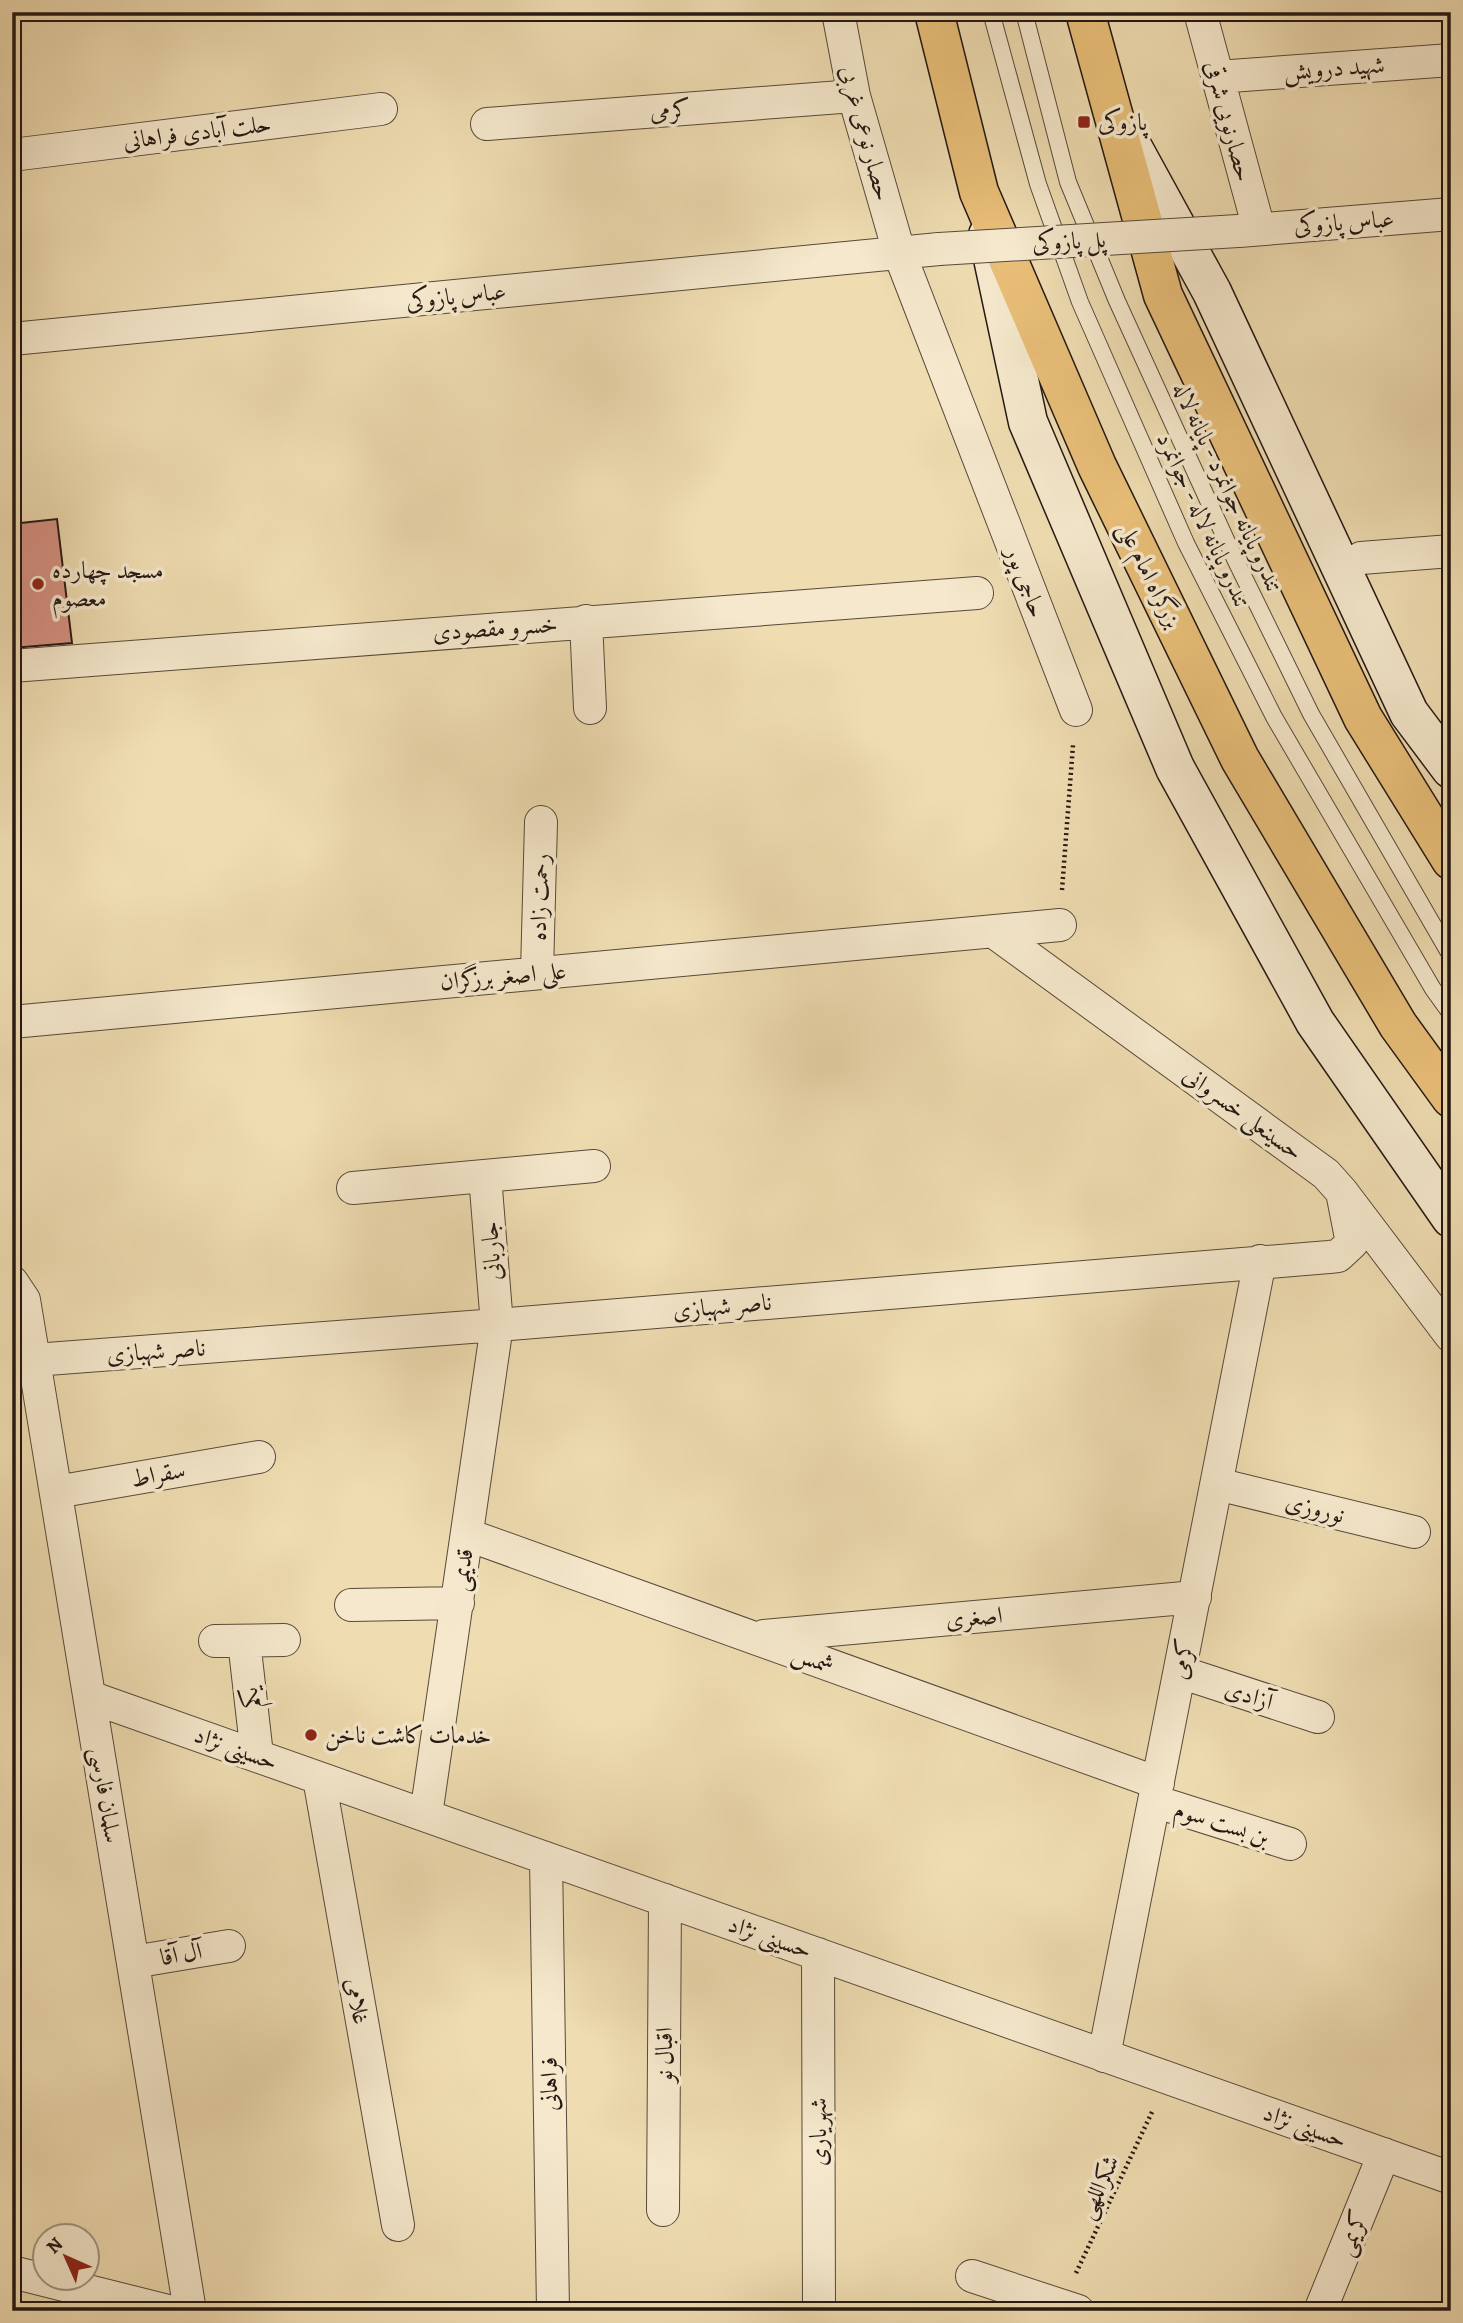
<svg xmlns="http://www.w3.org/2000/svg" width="1463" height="2323" font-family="Alegreya,Amiri,serif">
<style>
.building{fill:#d79184;stroke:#241813;stroke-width:2}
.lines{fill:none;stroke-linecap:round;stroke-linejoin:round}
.lane-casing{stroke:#57493a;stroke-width:18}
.street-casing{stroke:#57493a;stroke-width:34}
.secondary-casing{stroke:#241813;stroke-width:41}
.highway-casing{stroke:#241813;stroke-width:41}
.path{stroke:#241813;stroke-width:4.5;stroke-dasharray:2 3.5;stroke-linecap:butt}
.lane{stroke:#f5e8cc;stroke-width:16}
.street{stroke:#f5e8cc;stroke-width:32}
.secondary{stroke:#f5e8cc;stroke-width:38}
.highway{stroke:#e8be78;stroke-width:38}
.street-bridge-casing{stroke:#57493a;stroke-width:34;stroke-linecap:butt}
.street-bridge{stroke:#f5e8cc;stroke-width:32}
.poi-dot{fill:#8f2418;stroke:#f5e8cc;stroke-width:2.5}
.labels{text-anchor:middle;stroke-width:7;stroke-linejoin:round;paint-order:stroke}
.street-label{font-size:24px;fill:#241813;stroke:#f5e8cc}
.poi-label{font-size:24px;fill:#241813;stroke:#f5e8cc;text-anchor:start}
</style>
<rect width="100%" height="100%" fill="#efdcb1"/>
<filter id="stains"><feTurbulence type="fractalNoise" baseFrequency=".00286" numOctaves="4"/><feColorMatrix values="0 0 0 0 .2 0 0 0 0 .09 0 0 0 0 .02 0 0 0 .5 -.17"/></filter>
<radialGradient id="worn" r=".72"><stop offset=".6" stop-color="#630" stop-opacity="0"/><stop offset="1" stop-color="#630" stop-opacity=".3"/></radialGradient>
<path class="building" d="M57 519 72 643 12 648V524Z"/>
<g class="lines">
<g class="lane-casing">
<path id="lane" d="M991 12 1038 184 1080 302 1186 543 1274 717 1433 989 1451 1014
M1024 12 1068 182 1117 301 1233 555 1311 714 1451 956"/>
</g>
<g class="street-casing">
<path id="street" d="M838 12 854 96 899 252 1076 710
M1200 12 1259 229
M1217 77 1451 60
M487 124 854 96
M12 155 381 109
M1239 231 1451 214
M12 339 939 249
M1361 558 1451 551
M586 621 590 708
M12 666 977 593
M994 932 1326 1174 1342 1192 1451 1336
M537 972 541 822
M12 1022 1060 925
M353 1188 594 1166
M12 1282 24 1300 34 1360 190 2311
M34 1360 497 1325 1329 1257 1338 1256 1352 1243 1342 1192
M1217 1484 1414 1532
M56 1492 259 1457
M468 1535 1158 1783
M351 1605 458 1603
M764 1636 1195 1597
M215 1641 284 1640
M244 1641 257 1755
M1180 1672 1318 1717
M90 1697 1451 2178
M319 1778 398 2225
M1154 1801 1290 1844
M426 1815 497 1325 485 1176
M546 1858 553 2311
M818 1954 819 2311
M133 1962 229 1946
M1104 2056 1260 1261
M663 2210 665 1900
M12 2272 168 2311
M972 2276 1078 2311
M1320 2311 1384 2154"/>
</g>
<g class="secondary-casing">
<path id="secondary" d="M1127 137 1212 292 1409 713 1451 769
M988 235 1028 422 1175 768 1315 1022 1451 1218"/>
</g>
<g class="highway-casing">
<path id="highway" d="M934 12 979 192 1097 466 1240 759 1398 1025 1451 1098
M1085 12 1163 295 1363 718 1451 860"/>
</g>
<path class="path" d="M1062 890 1073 745
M12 1204 17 1247
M1076 2273 1153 2110"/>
<use href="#lane" class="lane"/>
<use href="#street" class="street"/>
<use href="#secondary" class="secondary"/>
<use href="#highway" class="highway"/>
<g class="street-bridge-casing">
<path id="street-bridge" d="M939 249 1238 231"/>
</g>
<use href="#street-bridge" class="street-bridge"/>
</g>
<g class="poi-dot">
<rect x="1077" y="115" width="14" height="14" rx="3.5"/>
<circle cx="38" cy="584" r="7"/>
<circle cx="311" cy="1735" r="7"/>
</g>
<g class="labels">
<g class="street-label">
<text transform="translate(1334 68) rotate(-4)" y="8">شهید درویش</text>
<text transform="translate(670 110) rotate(-4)" y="8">کرمی</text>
<text transform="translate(1229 121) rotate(75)" y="8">حصارنویی شرقی</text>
<text transform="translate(197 132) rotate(-7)" y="8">حلت آبادی فراهانی</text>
<text transform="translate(866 133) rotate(75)" y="8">حصار نوعی غربی</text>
<text transform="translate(1344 222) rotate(-4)" y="8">عباس پازوکی</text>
<text transform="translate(1069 241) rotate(-3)" y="8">پل پازوکی</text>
<text transform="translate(456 296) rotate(-6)" y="8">عباس پازوکی</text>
<text transform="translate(1228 487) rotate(65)" y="8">تندرو پایانه جوانمرد - پایانه لاله</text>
<text transform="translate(1204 520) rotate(65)" y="8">تندرو پایانه لاله - جوانمرد</text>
<text transform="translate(1150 575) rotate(64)" y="8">بزرگراه امام علی</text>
<text transform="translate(1026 582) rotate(69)" y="8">حاجی پور</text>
<text transform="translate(495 628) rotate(-4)" y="8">خسرو مقصودی</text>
<text transform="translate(539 897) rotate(-88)" y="8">رحمت زاده</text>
<text transform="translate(503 976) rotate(-5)" y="8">علی اصغر برزگران</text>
<text transform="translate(1243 1113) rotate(36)" y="8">حسینعلی خسروانی</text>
<text transform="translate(491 1251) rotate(-94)" y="8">جاربانی</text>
<text transform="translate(722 1306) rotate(-5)" y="8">ناصر شهبازی</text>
<text transform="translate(156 1351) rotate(-4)" y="8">ناصر شهبازی</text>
<text transform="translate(158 1474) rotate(-10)" y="8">سقراط</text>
<text transform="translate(1315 1508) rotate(14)" y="8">نوروزی</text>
<text transform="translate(462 1570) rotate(-82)" y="8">قدیمی</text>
<text transform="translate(974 1617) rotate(-5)" y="8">اصغری</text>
<text transform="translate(813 1659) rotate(20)" y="8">شمس</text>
<text transform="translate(1182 1659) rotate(-79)" y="8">کرمی</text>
<text transform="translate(1249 1695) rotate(18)" y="8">آزادی</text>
<text transform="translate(250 1698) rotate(-97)" y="8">یکم</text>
<text transform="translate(236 1748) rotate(20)" y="8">حسینی نژاد</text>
<text transform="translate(106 1795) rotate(81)" y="8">سلمان فارسی</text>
<text transform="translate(1222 1823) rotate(18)" y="8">بن بست سوم</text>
<text transform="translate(770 1937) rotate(19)" y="8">حسینی نژاد</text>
<text transform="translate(181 1954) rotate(-10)" y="8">آل آقا</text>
<text transform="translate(358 2001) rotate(80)" y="8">غلامی</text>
<text transform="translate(664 2055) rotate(-90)" y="8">اقبال نو</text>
<text transform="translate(549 2084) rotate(-91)" y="8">فراهانی</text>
<text transform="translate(1305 2126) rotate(20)" y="8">حسینی نژاد</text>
<text transform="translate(818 2132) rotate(-90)" y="8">شهریاری</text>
<text transform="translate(1098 2187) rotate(-65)" y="8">شکراللهی</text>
<text transform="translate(1352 2233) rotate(-68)" y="8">کریمی</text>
</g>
<g class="poi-label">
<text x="1098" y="130">پازوکی</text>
<text x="52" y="578">مسجد چهارده<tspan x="52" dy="28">معصوم</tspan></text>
<text x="325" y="1743">خدمات کاشت ناخن</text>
</g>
</g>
<rect width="1463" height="2323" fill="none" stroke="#efdcb1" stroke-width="42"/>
<rect x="14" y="14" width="1435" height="2295" fill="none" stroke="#241813" stroke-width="3.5"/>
<rect x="21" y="21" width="1421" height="2281" fill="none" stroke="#241813" stroke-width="2"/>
<g transform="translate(66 2257) rotate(315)"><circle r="33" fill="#f5e8cc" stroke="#a19582" stroke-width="2"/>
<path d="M0-5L12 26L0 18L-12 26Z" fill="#8f2418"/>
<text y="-10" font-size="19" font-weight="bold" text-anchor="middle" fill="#241813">N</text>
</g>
<rect width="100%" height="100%" filter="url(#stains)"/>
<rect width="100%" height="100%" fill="url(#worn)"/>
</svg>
